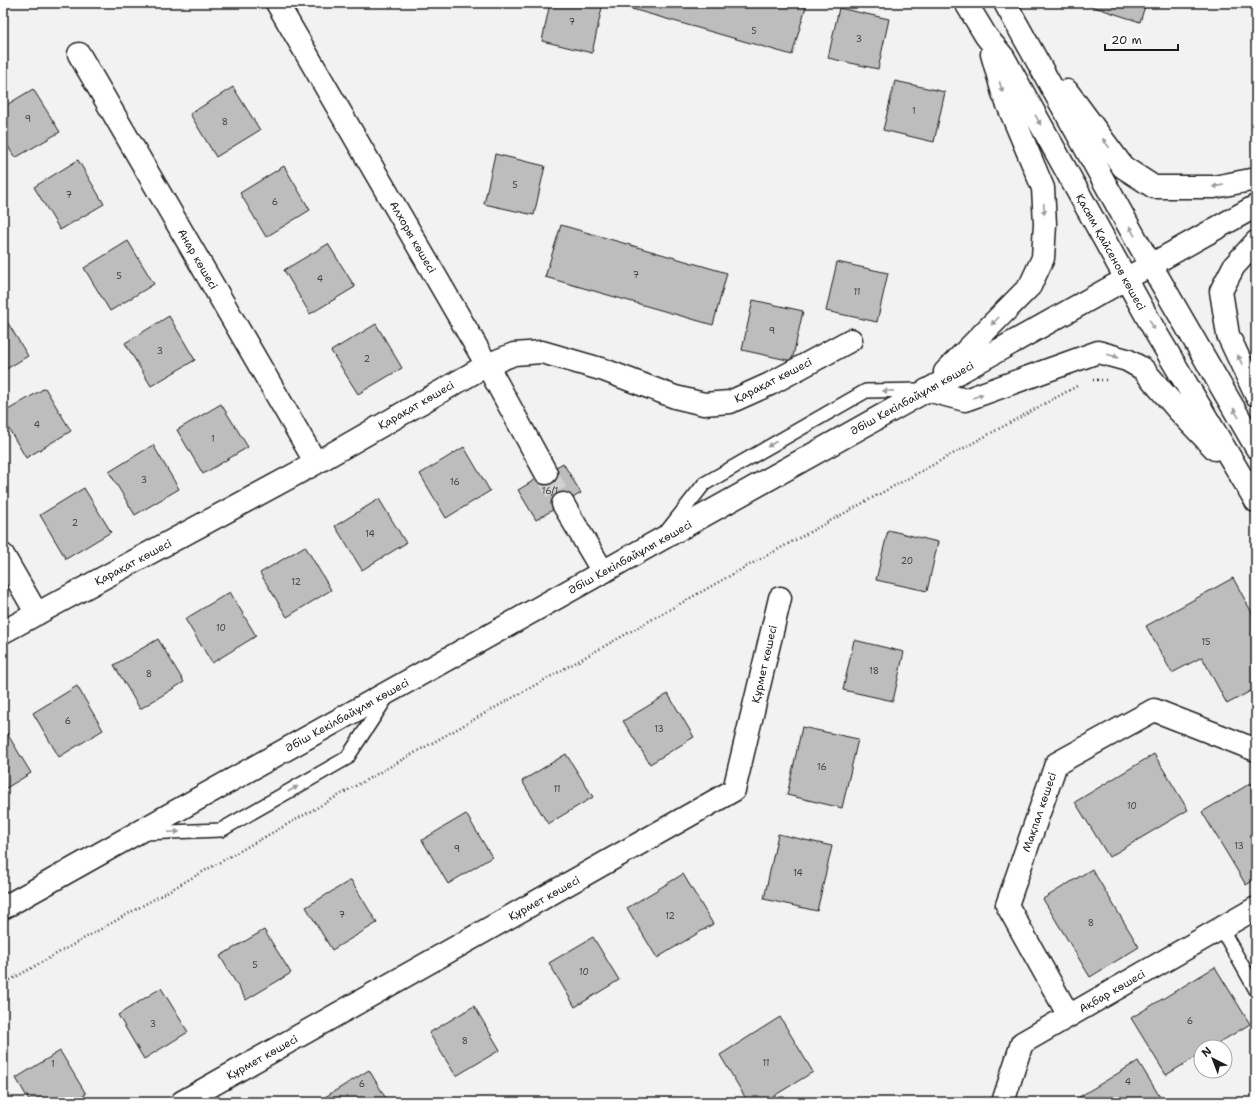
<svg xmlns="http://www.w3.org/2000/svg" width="1259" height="1105" font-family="'Shantell Sans',sans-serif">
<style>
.building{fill:#bdbdbd;stroke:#1c1c1c}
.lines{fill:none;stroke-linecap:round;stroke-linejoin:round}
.minor-tunnel{stroke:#d2d2d2;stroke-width:22;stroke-dasharray:22 11;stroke-linecap:butt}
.service-casing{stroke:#1c1c1c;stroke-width:16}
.minor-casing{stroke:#1c1c1c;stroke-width:25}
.tertiary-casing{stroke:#1c1c1c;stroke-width:25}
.path{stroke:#1c1c1c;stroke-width:2.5;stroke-dasharray:1 3;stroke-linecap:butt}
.service{stroke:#fff;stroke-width:13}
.minor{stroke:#fff;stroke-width:22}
.tertiary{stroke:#fff;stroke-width:22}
.oneway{fill:#999}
.labels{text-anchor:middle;stroke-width:3;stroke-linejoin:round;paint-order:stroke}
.number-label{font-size:9px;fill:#444}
.street-label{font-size:11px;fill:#1c1c1c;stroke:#fff}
</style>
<rect width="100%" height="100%" fill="#f2f2f2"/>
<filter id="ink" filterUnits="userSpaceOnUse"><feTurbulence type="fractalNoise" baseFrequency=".025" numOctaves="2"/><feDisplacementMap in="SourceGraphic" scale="8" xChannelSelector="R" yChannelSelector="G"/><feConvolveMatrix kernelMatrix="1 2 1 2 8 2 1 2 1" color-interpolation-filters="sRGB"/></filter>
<g filter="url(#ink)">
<path class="building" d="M550 3H603L592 53 542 41Z
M626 3H807L792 55 625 7Z
M1092 3H1146L1140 22 1091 6Z
M839 8 889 19 878 69 828 58Z
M895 81 945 92 934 142 883 130Z
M233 87 260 130 216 157 190 114Z
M33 89 60 132 15 158 3 138V107Z
M495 154 545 166 534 215 484 204Z
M78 160 104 204 60 230 34 187Z
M284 166 310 210 266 237 240 193Z
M561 225 727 273 713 325 545 277Z
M128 241 154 284 110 311 84 268Z
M328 244 355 287 310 314 284 270Z
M837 262 888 273 877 322 826 311Z
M753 300 803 311 792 361 742 350Z
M3 315 28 356 3 371Z
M169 316 195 360 151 386 125 343Z
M376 324 402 368 358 394 331 351Z
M45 388 71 431 26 458 3 419V413Z
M221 404 248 447 203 474 177 430Z
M153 445 179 489 135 515 109 472Z
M464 447 490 491 446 518 420 474Z
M563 463 581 493 536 520 518 490Z
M84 488 111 532 66 559 40 515Z
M379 499 406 543 362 570 335 526Z
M888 530 938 542 927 591 876 580Z
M305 546 331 590 287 617 260 573Z
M1233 578 1256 620V688L1227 704 1202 657 1172 673 1146 626Z
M230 592 256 636 212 663 185 619Z
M158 639 184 682 140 709 114 665Z
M854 640 904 652 893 701 843 690Z
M77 686 103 730 59 757 33 713Z
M668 694 694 737 650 764 623 721Z
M802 727 858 739 842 808 787 795Z
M5 730 31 773 3 790V731Z
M566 754 593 797 548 824 522 781Z
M1154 754 1188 810 1109 857 1075 802Z
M1251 783 1256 790V879L1246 885 1202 812Z
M466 814 492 857 448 884 422 840Z
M778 834 832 846 817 911 764 899Z
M1092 869 1139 947 1090 977 1043 899Z
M683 874 713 924 657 958 627 908Z
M351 880 377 923 332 950 306 907Z
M264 930 291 973 246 1000 220 956Z
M593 937 619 980 575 1007 549 963Z
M1215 967 1250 1024 1212 1047H1201V1054L1166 1075 1131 1018Z
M161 988 188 1032 144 1059 118 1015Z
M474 1006 500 1050 456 1076 429 1033Z
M780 1017 813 1072 764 1102H748L720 1055Z
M60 1051 86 1094 74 1102H30L16 1078Z
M1138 1061 1163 1102H1071Z
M369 1070 388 1102H328L325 1097Z"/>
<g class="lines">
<path class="minor-tunnel" d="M546 473 563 504"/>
<g class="service-casing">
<path id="service" d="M667 531 704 484 866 391 921 390
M143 833 221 830 347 758 387 697
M1221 928 1256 990"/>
</g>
<g class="minor-casing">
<path id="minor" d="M277 3 487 365 546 473
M79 54 316 463
M563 504 603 572
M3 555 37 614
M3 632 316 463 487 365 514 354 542 352 604 370 675 397 704 404 730 402 770 384 851 340
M1069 1016 1007 905 1056 764 1154 710 1256 750
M182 1102 734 790 780 598
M1003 1102 1022 1043 1256 908"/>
</g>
<g class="tertiary-casing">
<path id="tertiary" d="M966 3 986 36 1004 58 1156 333 1256 501
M1005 3 1137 241 1256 447
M1067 91 1123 167 1154 187H1214L1256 179
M1256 242 1234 266 1221 291 1228 335 1256 395
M945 372 1030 286 1043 258 1045 224 1043 188 1003 93 992 54
M927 390 965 400 1098 352 1127 360 1143 369 1179 411 1215 449
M3 908 1256 206"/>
</g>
<path class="path" d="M1093 380H1106
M3 984 733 574 1079 385"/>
<use href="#service" class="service"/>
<use href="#minor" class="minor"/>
<use href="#tertiary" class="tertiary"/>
</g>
<defs><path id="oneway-solid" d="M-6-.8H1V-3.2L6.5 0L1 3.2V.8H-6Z"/></defs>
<g class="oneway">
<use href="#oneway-solid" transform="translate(1001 87) rotate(74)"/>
<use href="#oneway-solid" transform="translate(1038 120) rotate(61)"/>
<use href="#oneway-solid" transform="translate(1106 143) rotate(-126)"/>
<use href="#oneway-solid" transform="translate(1218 186) rotate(171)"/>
<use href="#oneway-solid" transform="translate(1044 209) rotate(87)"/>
<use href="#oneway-solid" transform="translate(1132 231) rotate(-119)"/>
<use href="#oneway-solid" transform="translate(995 321) rotate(135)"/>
<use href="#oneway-solid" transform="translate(1152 325) rotate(62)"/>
<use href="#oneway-solid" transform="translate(1113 356) rotate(17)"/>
<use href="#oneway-solid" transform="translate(1240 360) rotate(-115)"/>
<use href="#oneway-solid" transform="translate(888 391) rotate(179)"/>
<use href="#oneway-solid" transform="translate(978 396) rotate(-20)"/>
<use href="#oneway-solid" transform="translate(1236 413) rotate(-120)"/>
<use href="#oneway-solid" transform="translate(772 444) rotate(150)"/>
<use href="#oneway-solid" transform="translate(293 789) rotate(-30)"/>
<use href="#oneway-solid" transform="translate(174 832) rotate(-3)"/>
</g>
</g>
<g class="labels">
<g class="number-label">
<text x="572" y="25">7</text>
<text x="754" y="34">5</text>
<text x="859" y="42">3</text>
<text x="914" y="114">1</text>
<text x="28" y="122">9</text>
<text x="225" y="125">8</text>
<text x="515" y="188">5</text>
<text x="69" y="198">7</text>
<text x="275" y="205">6</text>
<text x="636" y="278">7</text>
<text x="119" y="279">5</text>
<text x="320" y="282">4</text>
<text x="857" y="295">11</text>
<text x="772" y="334">9</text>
<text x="160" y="354">3</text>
<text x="367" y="362">2</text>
<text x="37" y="428">4</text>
<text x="213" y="442">1</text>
<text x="144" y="483">3</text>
<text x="455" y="485">16</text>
<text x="550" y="494">16/1</text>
<text x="75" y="526">2</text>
<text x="370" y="537">14</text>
<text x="907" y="564">20</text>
<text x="296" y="585">12</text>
<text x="221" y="631">10</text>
<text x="1206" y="645">15</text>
<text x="874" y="674">18</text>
<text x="149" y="677">8</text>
<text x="68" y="724">6</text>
<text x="659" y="732">13</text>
<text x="822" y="770">16</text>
<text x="557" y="792">11</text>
<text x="1132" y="809">10</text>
<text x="1239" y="849">13</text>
<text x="457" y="852">9</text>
<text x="798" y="876">14</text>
<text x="342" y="918">7</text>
<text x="670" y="919">12</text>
<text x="1091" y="926">8</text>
<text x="255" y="968">5</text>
<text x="584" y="975">10</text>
<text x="1190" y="1024">6</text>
<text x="153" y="1027">3</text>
<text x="465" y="1044">8</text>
<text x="766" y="1066">11</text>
<text x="53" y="1067">1</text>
<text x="1128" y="1085">4</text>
<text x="362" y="1087">6</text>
</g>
<g class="street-label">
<text transform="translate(413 237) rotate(60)" y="4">Алхоры көшесі</text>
<text transform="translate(1111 252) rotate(61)" y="4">Қасым Қайсенов көшесі</text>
<text transform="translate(198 259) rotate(60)" y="4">Анар көшесі</text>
<text transform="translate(773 380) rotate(-27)" y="4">Қарақат көшесі</text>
<text transform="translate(912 398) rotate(-29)" y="4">Әбіш Кекілбайұлы көшесі</text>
<text transform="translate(416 405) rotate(-30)" y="4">Қарақат көшесі</text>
<text transform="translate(630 557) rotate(-29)" y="4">Әбіш Кекілбайұлы көшесі</text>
<text transform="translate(133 562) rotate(-28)" y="4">Қарақат көшесі</text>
<text transform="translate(764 664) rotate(-77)" y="4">Құрмет көшесі</text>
<text transform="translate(347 715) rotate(-29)" y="4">Әбіш Кекілбайұлы көшесі</text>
<text transform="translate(1039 812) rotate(-71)" y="4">Мақпал көшесі</text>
<text transform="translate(544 898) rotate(-29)" y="4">Құрмет көшесі</text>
<text transform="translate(1112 991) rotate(-30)" y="4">Ақбар көшесі</text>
<text transform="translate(262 1057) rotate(-29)" y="4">Құрмет көшесі</text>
</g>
</g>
<rect width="1259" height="1105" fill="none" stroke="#fff" stroke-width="16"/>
<rect x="8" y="8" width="1243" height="1089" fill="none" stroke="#1c1c1c" stroke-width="1.5" filter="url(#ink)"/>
<g transform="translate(1213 1059) rotate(318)"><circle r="19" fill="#ffffff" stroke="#a4a4a4"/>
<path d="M0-3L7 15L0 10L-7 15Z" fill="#1c1c1c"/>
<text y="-6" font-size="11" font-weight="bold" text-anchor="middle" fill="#1c1c1c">N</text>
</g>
<path d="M1105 44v6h73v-6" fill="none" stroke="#1c1c1c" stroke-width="2"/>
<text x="1111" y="44" font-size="12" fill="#1c1c1c" stroke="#ffffff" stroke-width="3" paint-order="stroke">20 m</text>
</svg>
